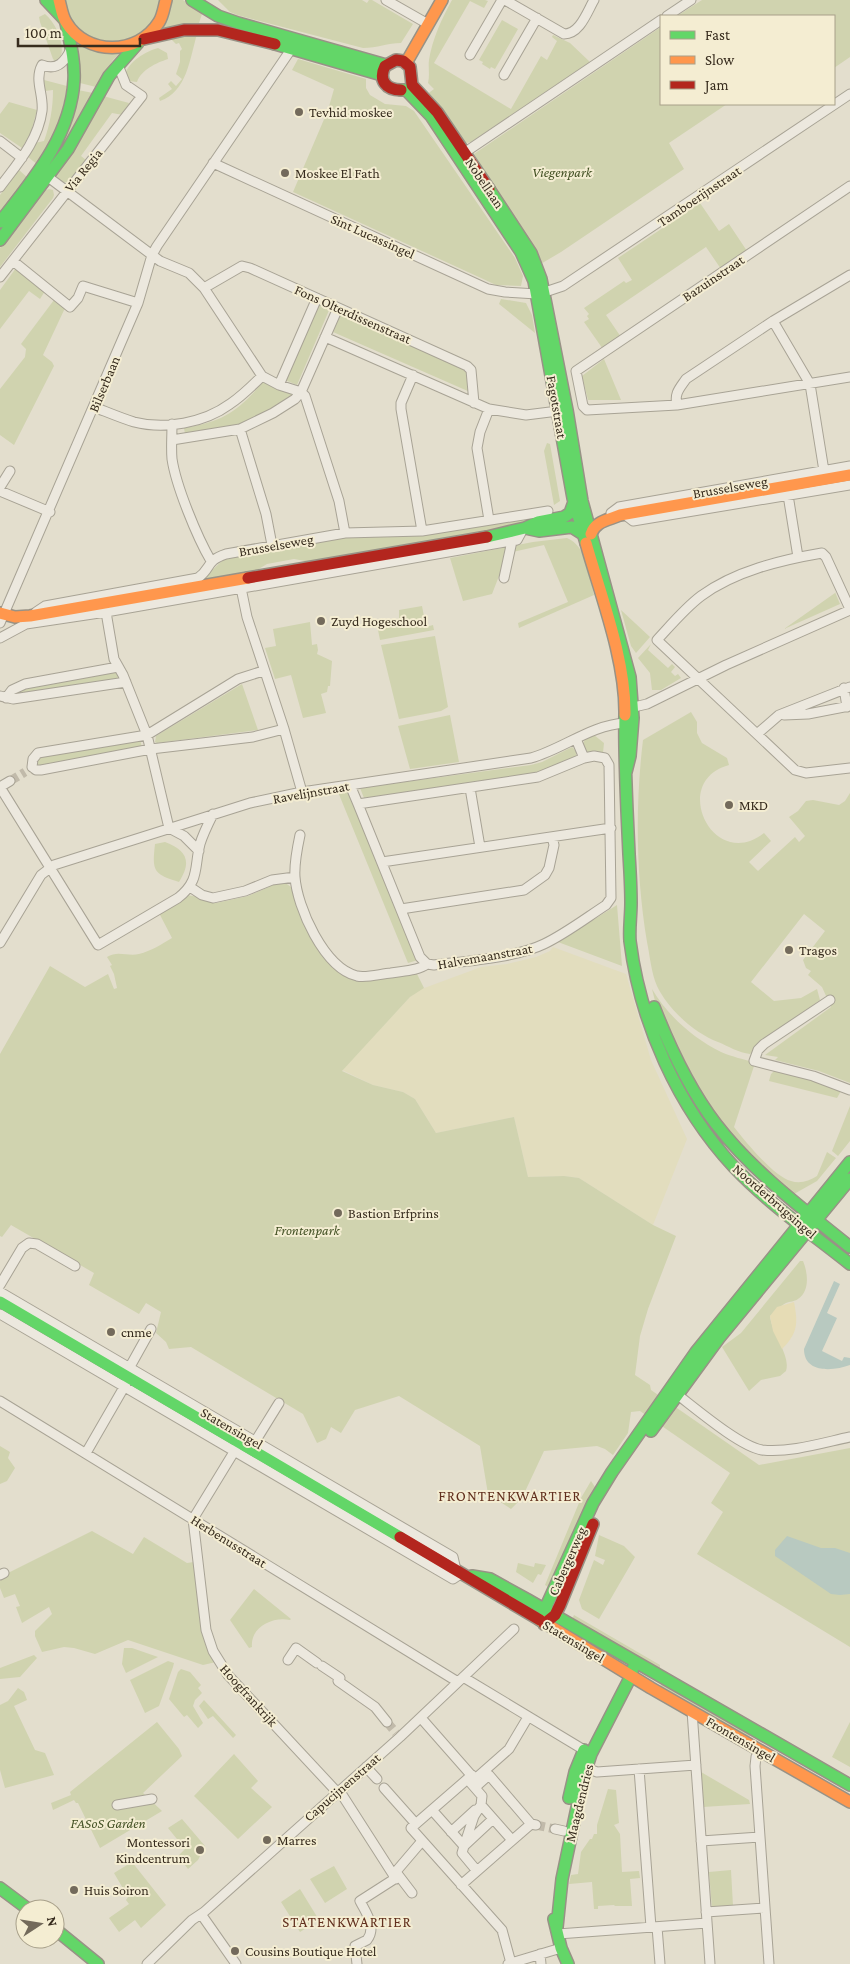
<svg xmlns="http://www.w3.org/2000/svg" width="850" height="1964" font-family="'Crimson Pro',serif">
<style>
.farmland{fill:#e2ddbe}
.green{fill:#d0d3af}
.sand{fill:#e6dcb5}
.water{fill:#b8c9c0}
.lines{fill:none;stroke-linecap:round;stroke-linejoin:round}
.street-tunnel{stroke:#c1baaa;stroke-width:9;stroke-dasharray:9 4.5;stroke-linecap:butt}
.street-casing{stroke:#a8a395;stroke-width:11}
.fast-casing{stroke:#989286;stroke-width:14}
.slow-casing{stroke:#989286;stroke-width:14}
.jam-casing{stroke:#989286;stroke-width:14}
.street{stroke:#ece8de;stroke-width:9}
.fast{stroke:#63d668;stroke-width:11}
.slow{stroke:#ff974d;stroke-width:11}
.jam{stroke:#b3261e;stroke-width:11}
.poi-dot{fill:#736a5b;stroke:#f4edd2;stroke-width:2}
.labels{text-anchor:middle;stroke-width:4;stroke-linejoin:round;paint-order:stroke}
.poi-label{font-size:14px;fill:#372c1e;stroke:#f4edd2;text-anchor:start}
.street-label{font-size:14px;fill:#372c1e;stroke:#f4edd2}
.park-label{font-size:14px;font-style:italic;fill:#445225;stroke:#f4edd2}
.neighbourhood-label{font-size:15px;letter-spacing:1px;fill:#62311f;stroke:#f4edd2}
</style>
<rect width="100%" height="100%" fill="#e3decd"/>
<path class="farmland" d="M553 947 626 974 651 1060 687 1139 653 1225 579 1178 564 1176 528 1177 514 1117 436 1133 415 1099 403 1092 373 1085 342 1070 410 997 419 990 481 967 507 964 536 957 550 951Z"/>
<path class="green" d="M65 0H160C157 11 154 22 145 30 123 48 89 45 73 22 69 15 67 8 65 0Z
M172 0H183L202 14 199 23 179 25 160 30Z
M218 0H362L367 3 369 0H372L413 24 401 43C388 43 377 48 363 48L237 15 230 12Z
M452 0H485L488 1 484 8 470 1 434 63 511 109 541 56 547 60 557 41 552 37 553 35 570 43 590 62 471 142 466 143 426 95 434 89 428 83C430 75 428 67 429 60 432 40 442 18 452 0Z
M702 0H850V57L834 68V16H677Z
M45 14C56 23 66 45 60 59L55 61 53 59 40 22 39 17Z
M502 20 518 29 495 69 491 67 490 69 482 64 483 62 479 60Z
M661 27V104H727L669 143 684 169 561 252 539 265 474 154Z
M197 34C190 58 187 92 160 101L159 98 172 89 168 84 171 81 176 86 182 79 176 74 180 62V51L182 49 179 43 176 44 170 38Z
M76 40 120 53 113 60 96 87 80 83 79 60Z
M158 48 167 53 168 59C156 63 141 70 137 82L128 81 125 75C128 62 146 51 158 48Z
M298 59 366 79V88L370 95 385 104 406 106 414 111 515 258 523 276 521 286 496 285 481 278 293 192 328 110 334 89 292 70Z
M44 80 67 86 60 122 39 166 27 156 35 143 44 141C50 124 53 108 53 90L45 91Z
M78 90 93 93 83 113 47 171Z
M103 96 129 103 123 115 112 113 81 156 86 160 68 182 62 183 57 179 56 175Z
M9 102 37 110 31 132 22 148 0 133V114Z
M19 170 28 178 0 214V195Z
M49 189 53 190 54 195 53 198 0 267V248L44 191Z
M700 203 719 231 729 224 747 251 721 269 706 247 606 315 623 340 605 352 584 322 589 319 587 316 589 314 584 308 624 281 626 283 632 280 618 258Z
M16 268 45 291 40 299 29 291 0 329V290Z
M501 299 526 303 532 315 535 333 499 304Z
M54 300 65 308 43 355 52 362 54 366 14 445 0 435V389L25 357 26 349 21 344Z
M318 303 330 308 297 385 285 380Z
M341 314 468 371 470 392 333 332Z
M604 359 621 400H588L582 376Z
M263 382 295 395 286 402 239 426 185 434 184 428C224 421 237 412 263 382Z
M547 443 550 444 560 501 554 505 544 451Z
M524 516 531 519 509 529 311 562 294 559 267 564 252 573 203 579 225 558 346 535Z
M567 538C587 546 590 577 594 595L519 628 518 623 568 602 544 545 508 553 492 594 463 601 450 558 533 542Z
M835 592 840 604 784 629 835 593Z
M422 606 426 627 433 625 434 630 380 640 377 625 397 622 399 618V610Z
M621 610 650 637 636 653 631 646Z
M310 622 312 645 317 644 318 650 317 654 332 661 330 686H328L327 692 321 694 326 713 303 718 291 675 275 679 265 648 276 646 273 629Z
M435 636 448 707 441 711 399 719 381 645Z
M651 644 648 650 668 668 672 664 675 667 671 672 675 676 678 674 681 678 661 690H652L650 673 638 658Z
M117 671 119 677 118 679 18 695 17 693 18 688Z
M242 684 258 730 157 743 155 742 156 736Z
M691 712 697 722V733L702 743 727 758 729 765C669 781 713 873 764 833L771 841 749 862 758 871 795 837 799 842 805 836 789 817 798 811 806 801 813 800 839 805 845 801 850 793V1083L819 1071 775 1060 778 1057 765 1055 831 1007 822 987 808 975 811 971 806 968 803 960 825 931 804 914 751 982 774 1001 801 998 817 989 820 1000 763 1042 750 1054C739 1053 728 1046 718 1042 694 1033 668 1009 657 986 651 972 650 956 647 942 636 876 635 806 643 740Z
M450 715 459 762 410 769 398 726Z
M594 735 604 743 603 753 591 754 586 752 583 744 585 739Z
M140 739 142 748 37 768 34 763 41 755Z
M572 747 576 751V756L542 772 364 798 360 788 531 765 542 762Z
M349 791 418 960 408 963 338 792Z
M165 842C187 850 192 862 179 882 153 874 152 871 155 844Z
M284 882 291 887 342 973C350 979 355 981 365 981L416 972 424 988 410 997 342 1071 373 1085 403 1092 415 1099 436 1133 514 1117 528 1177 564 1176 579 1178 653 1225 676 1236 648 1309 640 1336 635 1375 650 1385 651 1390 759 1465 850 1448V1647L697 1554 723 1512 711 1503 730 1473 640 1411 631 1412 628 1433 613 1455 605 1449 597 1446 544 1451 522 1498 511 1509 488 1494 480 1446 399 1396 355 1410 341 1433 331 1427 326 1439 317 1443 303 1414 191 1347 169 1349 166 1342 156 1333 161 1312 146 1303 139 1314 89 1285 94 1273 11 1225 2 1237 0 1236V1054L50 966 85 987 108 974 114 989 117 988 114 974 110 966 112 965 107 957C118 950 128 957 139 954 151 951 162 944 172 938L159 913 187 895 216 900V903L248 896 269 887 271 884Z
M617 905 622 966 558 942Z
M652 989C668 1016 693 1038 721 1052 732 1057 744 1059 755 1063L734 1127C745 1141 774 1177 791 1181 800 1184 809 1181 817 1176L827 1152 836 1158 817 1181 794 1194 768 1174 710 1109 656 1005Z
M774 1071 814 1080 841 1091 837 1098 769 1081 771 1074Z
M850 1106V1141L838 1156 832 1151Z
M800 1261H803C808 1273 810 1291 798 1299 794 1302 790 1301 786 1303 780 1306 775 1312 770 1316 772 1335 791 1355 786 1371L780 1376 761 1380 749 1391 722 1347 741 1333Z
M0 1446 10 1452 8 1458 15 1468 7 1481 0 1484Z
M591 1481 597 1490 550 1588 545 1585 581 1498Z
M92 1531 133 1554 144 1537 187 1563 194 1562 216 1662 203 1665 128 1640 95 1654 74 1648 64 1647 42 1652 35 1636V1631L52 1614 49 1607 22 1623 16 1607 20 1606 15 1594 4 1598 0 1588V1577Z
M599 1535 624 1546 635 1557 599 1619 582 1609 579 1600 594 1560 603 1565 605 1560 595 1556Z
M518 1563 534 1567 535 1563 546 1565 541 1575 538 1574 533 1583 516 1572Z
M254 1589 291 1619 290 1620C273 1616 250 1627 252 1647L249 1648 230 1620Z
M574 1615 660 1665V1669L659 1670 572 1619Z
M124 1648H132L158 1657 126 1673 122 1664Z
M34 1655 37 1658 20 1677 0 1679V1668Z
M168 1661 174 1663 173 1667 159 1706 145 1713 130 1680Z
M181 1669 190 1672 201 1685 198 1688 202 1693 195 1700 193 1706 203 1723 198 1728 187 1715 184 1717 169 1699 178 1672Z
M663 1681 751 1733 749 1738 659 1689Z
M18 1688 24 1692 27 1700 14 1706 35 1750 45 1753 54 1775 5 1788 0 1770V1705L8 1701Z
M204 1700 236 1735 233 1738 213 1716 208 1719 199 1706Z
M157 1722 179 1749 182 1756 143 1793 162 1811 100 1848 78 1803H76L74 1800 53 1810 51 1803 71 1795 70 1792Z
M850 1722V1767L832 1757Z
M234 1754 258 1781 251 1788 272 1807 238 1839 194 1796Z
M701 1772 749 1800 750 1804 703 1807Z
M608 1789 616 1790 619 1823 614 1825 620 1834 622 1872 639 1871 640 1878 630 1879 632 1906H615L614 1905 598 1906V1909H594L592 1882 569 1884 571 1875 578 1874 581 1852 590 1839H592L594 1834H597V1825Z
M182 1819 205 1846 198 1860 188 1869 178 1856 185 1849 168 1828Z
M132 1862 166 1905 141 1928 135 1920 119 1932 109 1918 129 1904 126 1900 128 1897 114 1873Z
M334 1866 347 1889 325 1903 310 1879Z
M731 1870 733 1906 712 1908 709 1872Z
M300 1889 319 1920 300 1932 281 1902Z"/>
<path class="sand" d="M794 1302C798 1323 798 1333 782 1349L773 1331 770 1316 777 1307Z"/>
<path class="water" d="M834 1281 840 1284 827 1313 837 1318 822 1351 842 1361 844 1357 850 1358V1365C834 1371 804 1374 804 1349Z
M787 1536 821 1548H835L850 1553V1594L840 1595 831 1594 775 1556V1550Z"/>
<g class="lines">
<path class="street-tunnel" d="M10 781 25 772
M387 1722 396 1733
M536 1825 555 1829"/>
<g class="street-casing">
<path id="street" d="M386 0 428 24
M505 0 564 34C580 34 587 12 594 0
M667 16 691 0
M470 55 502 0
M504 75 537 18
M0 141 22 158
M464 153 661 20
M213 163 488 289 505 292 537 294
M48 177 160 261 189 273 204 288 262 376 279 385 301 392 305 396 339 501 345 533
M850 186 576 371 583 406 587 410 677 405 850 377
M0 187C17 164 38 141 42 111 44 95 34 80 42 65 57 71 65 62 71 49
M13 261 70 307 78 298 83 286 138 303
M0 277 142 96 126 85 118 65
M204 288 242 266 250 268 467 366 471 370 474 403
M545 292 563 286 850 94
M773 321 810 384 824 471
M325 337 489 409 526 415 558 411
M413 375 401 403V409L422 531
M279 385 317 298
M677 405C674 393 680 388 686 379L773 321 850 275
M94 407C107 412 121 418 134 422 165 430 204 423 230 404 242 396 252 386 262 376
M489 409 480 432 477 448 489 520
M172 424C172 436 171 448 172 459 176 486 197 537 211 561
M240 429 266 514 272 545
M172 440 240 429 273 413 295 399 301 392 338 308
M0 487 10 471
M0 491 50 512
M788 495 798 557
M611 513 619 507 850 466
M624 514 633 521 850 485
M504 578 512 541
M241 588 247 617 284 729 302 792
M850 609 826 557 822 553C781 560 735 571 701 596 685 608 671 625 657 640L795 770 806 773 850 768
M36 612 45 606 198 578C212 568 205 561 226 554L345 533 422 531 548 511
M106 612 114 659 123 675 147 735 169 828 184 836 199 851
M0 623 138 303 152 255 157 246 292 48 293 44
M0 638 26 624 106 612 517 540 523 529
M844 688 847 707
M0 696 13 699 126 682
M6 698 12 690 25 684 118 667
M634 707 647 704 726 665 850 610
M784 715 808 714 850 706
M757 734 779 715 850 687
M576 739 584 758
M32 767 33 759 38 753 147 735 238 679 263 671
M32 767 36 770H41L151 749 253 737 284 729
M350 785 358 804 420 957 427 964 434 965C467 961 515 958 544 944 565 934 586 918 606 905L611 898 609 765 605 758 594 756 584 758 538 777 358 804
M0 787 98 945 178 898C200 881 194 867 200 844 203 834 208 824 213 814
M0 787 10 781
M470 788 480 847
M300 835C297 849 294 863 295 877 297 907 324 968 357 976 367 978 380 974 391 973 402 971 418 971 427 964
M382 862 611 828
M190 887 202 895 213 898 245 891 272 880 295 877
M401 909 524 890 545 875 549 868 554 845 552 837
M0 943 41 875 54 865 250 803 302 792 531 758C563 749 591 725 625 723
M830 1000 764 1044 758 1050 754 1061 813 1076 850 1090
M0 1285 22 1248 29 1243 37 1244 75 1266
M0 1292 453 1557 456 1570
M0 1314 453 1579 462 1573
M127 1372 151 1329
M674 1392C694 1407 739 1446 762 1450 790 1453 822 1443 850 1437
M0 1401 458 1682
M253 1445 279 1403
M86 1453 127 1382
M193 1519 206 1630 213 1651 228 1675 337 1792
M193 1519 237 1447
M0 1575 4 1573
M288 1660 296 1648 317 1663
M322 1666 340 1678 338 1681 375 1707 387 1722
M463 1677 589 1753
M692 1711 710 1964
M421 1718 479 1784 489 1775 531 1824 536 1825
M760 1750 756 1757 755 1766 769 1964
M366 1767 377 1779
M586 1768 597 1772 696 1765
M639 1769 651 1927
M472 1775 411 1828 502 1930 511 1963
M475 1779 509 1749 528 1717
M469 1781 482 1796 481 1805 512 1840
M384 1788 416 1824
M339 1790 396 1879
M117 1805 152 1799
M432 1810 464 1846 462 1853 477 1871
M555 1829 564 1831
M451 1832 475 1810
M701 1841 760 1837
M464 1846 474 1816 481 1805
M464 1846 493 1819
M396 1872 412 1893
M393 1875 422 1841
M461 1885 531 1824
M706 1912 765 1908
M201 1914 236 1964
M657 1927 660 1964
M558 1934 707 1923
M540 1954 541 1964
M147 1964 192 1920 204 1912 400 1737 514 1629
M357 1964 355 1946 367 1940C377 1927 366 1913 360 1901L399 1876
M508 1964 561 1948"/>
</g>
<g class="fast-casing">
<path id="fast" d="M46 0 64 19
M192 0 218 16 238 23 386 65
M275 44 382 75
M401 90H406L431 116 521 252 534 281 573 498 586 543
M489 189 531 253 541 279 567 410 582 501 630 677 633 718 630 756 626 772
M0 222C33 180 71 136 74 80 75 61 70 42 66 23
M0 240 68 149 109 76 138 43
M525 528 539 531 572 527 583 534
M487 537 525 528 538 522 564 517 570 513 574 502
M625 715C624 761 627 808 629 854 630 870 631 887 631 903 631 916 629 928 630 941 640 1022 678 1107 734 1167 769 1204 811 1233 850 1264
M654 1007C670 1048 689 1089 716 1124 753 1172 803 1209 850 1247
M0 1302 400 1537
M651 1431 719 1338 850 1179
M472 1576 490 1579 528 1600 850 1785
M544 1624 545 1609 593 1503 612 1472 696 1352 850 1162
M569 1798 575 1772 584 1750
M0 1888 28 1909
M554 1919 561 1948 568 1964
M557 1927 562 1879 583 1779 591 1754 631 1676 633 1668
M55 1929 98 1964"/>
</g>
<g class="slow-casing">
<path id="slow" d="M59 0C61 7 62 16 66 22 86 56 138 56 159 22 163 16 164 7 166 0
M406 63 442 0
M591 534C595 521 609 520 620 515L850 475
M586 543C601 596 626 660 625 715
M0 613 15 617 30 616 248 578
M540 1620 651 1688 850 1802"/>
</g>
<g class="jam-casing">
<path id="jam" d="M144 39 184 30H218L275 44
M401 90C386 90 378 80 385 66L396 60 403 61 410 67 412 85 437 112 489 189
M248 578 487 537
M400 1537 540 1620
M544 1624 555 1615 560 1605 593 1524"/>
</g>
<use href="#street" class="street"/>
<use href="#fast" class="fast"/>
<use href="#slow" class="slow"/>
<use href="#jam" class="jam"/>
</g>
<g class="poi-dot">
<circle cx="299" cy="112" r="5"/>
<circle cx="285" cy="173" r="5"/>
<circle cx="321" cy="621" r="5"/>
<circle cx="729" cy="805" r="5"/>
<circle cx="789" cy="950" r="5"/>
<circle cx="338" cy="1213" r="5"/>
<circle cx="111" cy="1332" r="5"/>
<circle cx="267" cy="1840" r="5"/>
<circle cx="200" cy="1850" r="5"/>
<circle cx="74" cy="1890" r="5"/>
<circle cx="235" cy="1951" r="5"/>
</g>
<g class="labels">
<g class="poi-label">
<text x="309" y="117">Tevhid moskee</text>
<text x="295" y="178">Moskee El Fath</text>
<text x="331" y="626">Zuyd Hogeschool</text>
<text x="739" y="810">MKD</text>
<text x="799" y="955">Tragos</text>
<text x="348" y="1218">Bastion Erfprins</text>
<text x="121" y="1337">cnme</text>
<text x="277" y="1845">Marres</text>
<text x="190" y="1847" text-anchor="end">Montessori<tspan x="190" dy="16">Kindcentrum</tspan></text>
<text x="84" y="1895">Huis Soiron</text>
<text x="245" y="1956">Cousins Boutique Hotel</text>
</g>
<g class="street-label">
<text transform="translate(83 170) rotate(-51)" y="5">Via Regia</text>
<text transform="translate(485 183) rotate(56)" y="5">Nobellaan</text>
<text transform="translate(699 196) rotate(-34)" y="5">Tamboerijnstraat</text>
<text transform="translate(373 236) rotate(24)" y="5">Sint Lucassingel</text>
<text transform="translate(713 278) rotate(-34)" y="5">Bazuinstraat</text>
<text transform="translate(353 314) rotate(24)" y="5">Fons Olterdissenstraat</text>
<text transform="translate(104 384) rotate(-67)" y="5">Bilserbaan</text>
<text transform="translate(557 407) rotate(80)" y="5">Fagotstraat</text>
<text transform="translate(730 487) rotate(-10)" y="5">Brusselseweg</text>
<text transform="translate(276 545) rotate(-10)" y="5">Brusselseweg</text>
<text transform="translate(311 792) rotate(-10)" y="5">Ravelijnstraat</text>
<text transform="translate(485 956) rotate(-10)" y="5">Halvemaanstraat</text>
<text transform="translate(775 1201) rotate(41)" y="5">Noorderbrugsingel</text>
<text transform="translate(232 1428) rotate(30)" y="5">Statensingel</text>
<text transform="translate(229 1541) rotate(32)" y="5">Herbenusstraat</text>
<text transform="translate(567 1561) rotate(-66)" y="5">Cabergerweg</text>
<text transform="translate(574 1641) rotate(31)" y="5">Statensingel</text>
<text transform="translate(249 1695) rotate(48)" y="5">Hoogfrankrijk</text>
<text transform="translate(741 1739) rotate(30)" y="5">Frontensingel</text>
<text transform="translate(342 1787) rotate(-41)" y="5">Capucijnenstraat</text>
<text transform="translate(579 1803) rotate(-76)" y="5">Maagdendries</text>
</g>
<g class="park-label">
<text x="562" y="177">Viegenpark</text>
<text x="307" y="1235">Frontenpark</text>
<text x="108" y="1828">FASoS Garden</text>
</g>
<g class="neighbourhood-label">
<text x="510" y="1501">FRONTENKWARTIER</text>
<text x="347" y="1927">STATENKWARTIER</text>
</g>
</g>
<rect x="660" y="15" width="175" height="90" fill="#f4edd2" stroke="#a8a08a"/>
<rect x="670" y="31" width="25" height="8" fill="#63d668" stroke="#a8a08a"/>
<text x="705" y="40" font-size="15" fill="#372c1e">Fast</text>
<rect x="670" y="56" width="25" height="8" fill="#ff974d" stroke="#a8a08a"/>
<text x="705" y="65" font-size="15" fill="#372c1e">Slow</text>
<rect x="670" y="81" width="25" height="8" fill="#b3261e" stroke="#a8a08a"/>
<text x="705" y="90" font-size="15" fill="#372c1e">Jam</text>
<g transform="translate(40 1924) rotate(78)"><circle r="24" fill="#f4edd2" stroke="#a8a08a"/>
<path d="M0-4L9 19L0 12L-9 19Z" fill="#736a5b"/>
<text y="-8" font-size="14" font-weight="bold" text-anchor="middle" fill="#372c1e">N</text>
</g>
<path d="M18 38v8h122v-8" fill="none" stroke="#372c1e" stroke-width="2.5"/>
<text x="25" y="38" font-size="15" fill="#372c1e" stroke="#f4edd2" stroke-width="4" paint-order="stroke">100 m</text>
</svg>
